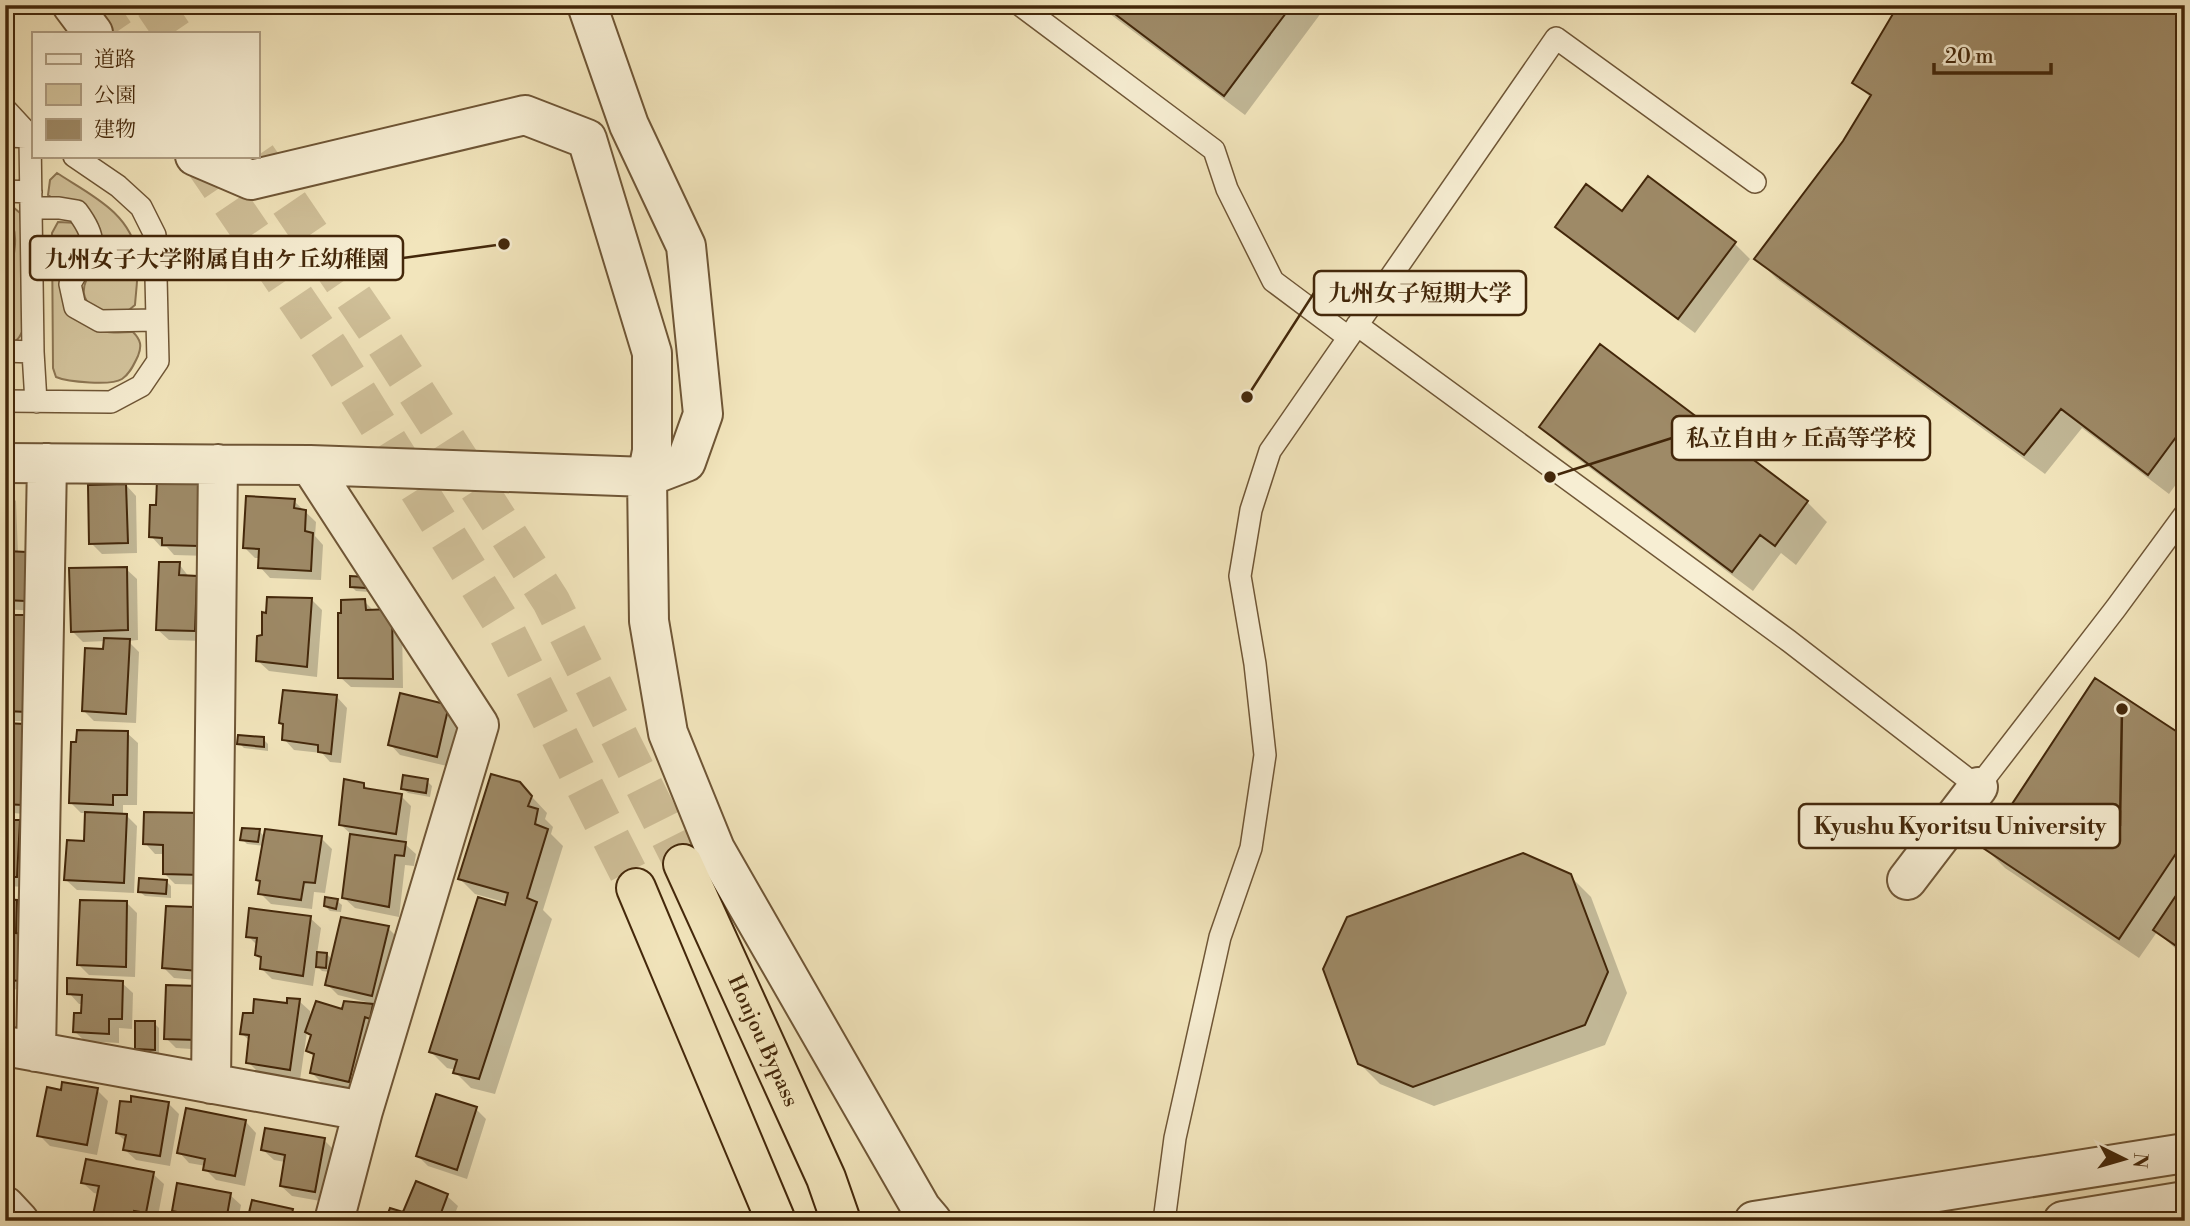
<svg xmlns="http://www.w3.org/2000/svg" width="2190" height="1226" font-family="'Libre Bodoni','Noto Serif JP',serif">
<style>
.green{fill:#d4c59e;stroke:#8c7654;stroke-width:2}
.shadow{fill:#0003}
.building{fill:#9e8a67;stroke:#43270a;stroke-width:2}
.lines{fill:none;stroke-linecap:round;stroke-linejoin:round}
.trunk-tunnel{stroke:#cfbf98;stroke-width:38;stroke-dasharray:38 19;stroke-linecap:butt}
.service-casing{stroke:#6f5636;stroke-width:24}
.minor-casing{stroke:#6f5636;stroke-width:42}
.tertiary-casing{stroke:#6f5636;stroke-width:42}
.trunk-casing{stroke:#43270a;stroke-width:42}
.service{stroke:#f7eed3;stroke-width:21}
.minor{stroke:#f7eed3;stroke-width:38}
.tertiary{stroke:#f7eed3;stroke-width:38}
.trunk{stroke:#f2e5bc;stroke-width:38}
.labels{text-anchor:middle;stroke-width:6;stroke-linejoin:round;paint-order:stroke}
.street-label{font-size:21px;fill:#43270a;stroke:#f7eed3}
.leader{fill:none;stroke:#43270a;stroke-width:2.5}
.callout-dot{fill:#43270a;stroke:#f7eed3;stroke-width:2.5}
.callout{fill:#f7eed3;stroke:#43270a;stroke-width:2.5}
.callout-label{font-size:23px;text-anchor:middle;font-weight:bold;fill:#43270a}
</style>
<rect width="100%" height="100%" fill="#f2e5bc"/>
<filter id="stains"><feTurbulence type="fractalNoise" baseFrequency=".00286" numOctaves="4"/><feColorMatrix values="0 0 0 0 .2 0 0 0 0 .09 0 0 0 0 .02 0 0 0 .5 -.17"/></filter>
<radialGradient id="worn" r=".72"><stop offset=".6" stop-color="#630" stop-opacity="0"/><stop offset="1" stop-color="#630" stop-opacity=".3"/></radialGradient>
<path class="green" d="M57 173C89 194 132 213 137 256 139 272 136 290 135 305L124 314 95 313C91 308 85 301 84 294 82 277 97 269 101 255 106 237 97 217 83 206 73 199 58 204 48 195L50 180Z
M5 207H13L20 213 21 223 22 332C18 341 15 343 5 342 6 332 14 322 14 310 15 295 5 286 5 272L11 269C15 251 20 228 5 213Z
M58 222 78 223 85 232 73 271 80 321C97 334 112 333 133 332 141 340 142 346 138 356 134 364 130 374 122 379 111 386 68 382 56 377L53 368 52 233Z"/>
<path class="shadow" d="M1098 5H1327L1245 115Z
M2185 5V472L2169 494 2082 428 2045 474 1777 279 1757 259 1845 142 1871 98 1854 82Z
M1622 214 1735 244 1750 259 1695 333 1573 242 1557 226Z
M1542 426 1807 502 1827 522 1796 565 1781 553 1753 591 1562 447Z
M126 485 136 496 137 553 102 554 91 543Z
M5 490 16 501 18 554 35 611 5 609Z
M294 501 316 522 315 536 323 545 321 580 270 578 260 567V558H255L244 547Z
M157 507 209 556 174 555 167 547H161L151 536Z
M179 564 189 577 197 578 207 588 205 641 169 640 158 630Z
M126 569 137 579 138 640 128 641 139 652 136 723 94 721 84 711 105 651 106 641 83 642 72 631Z
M365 579 370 592 356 591 351 586Z
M312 600 322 610 317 677 269 671 258 661Z
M364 601 375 612 402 622 403 688 351 687 340 677Z
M5 617 37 721H5Z
M337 697 347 708 341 763 330 762 322 753 294 750 284 739 285 726 280 722Z
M448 707 459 717 447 766 400 755 390 744Z
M5 725 32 815 5 812Z
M127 733 138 743 137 805H123V815L127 816 137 826 134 893 77 890 66 880 86 843 87 813H81L71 803Z
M263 739 268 744V751L244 748 239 743Z
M2185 739V957L2157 932 2139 958 2005 868 1985 848Z
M427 781 432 786 430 797 408 793 403 789Z
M519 783 547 813 545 819 553 827 551 834 563 846 543 910 552 919 495 1094 471 1088 455 1072 456 1070 447 1068 431 1052 507 908 508 903 475 894 460 879Z
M363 784 370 791 401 796 411 806 406 845 416 854 414 866 405 865 399 917 355 908 344 898 352 835 341 825Z
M202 815 211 885 175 884 165 874V854H155L145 843Z
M5 821H20L30 832 27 887 5 886Z
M259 831 265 837 321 838 332 849 325 893 314 892 312 909 271 904 260 893 264 846 247 844 242 839Z
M1570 876 1591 897 1627 993 1605 1045 1434 1106 1380 1084 1359 1063Z
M166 881 171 886V898L145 896 140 892Z
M5 901H17L27 912 32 990 6 989V1007Z
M337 901 342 905 341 912 330 911 325 906Z
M127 903 137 913 135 977 89 975 79 965Z
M194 909 208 981 174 978 164 968Z
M310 918 321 928 317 954H327L333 961 388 928 398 938 382 1006 338 995 327 984 330 972 322 971 316 965 313 986 272 979 262 969 263 960 257 954 258 946 248 936Z
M122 983 133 993 132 1029 119 1028V1043L85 1041 74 1031 83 1015 84 1004H79L69 993Z
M209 999 207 1050 176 1048 166 1038Z
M299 1001 310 1011V1024L343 1011 372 1006 382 1016 359 1091 322 1083 312 1073 315 1057 308 1050 312 1037 307 1032 300 1080 259 1073 248 1062 250 1041 242 1034 255 1015Z
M154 1023 159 1028V1054H141L136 1049Z
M97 1090 108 1101 97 1155 50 1146 39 1135 62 1092Z
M168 1103 179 1114 170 1166 136 1160 125 1150 126 1142 117 1133Z
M476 1109 486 1119 467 1179 428 1166 418 1156Z
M246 1122 256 1133 245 1186 216 1180 205 1169 206 1166 189 1163 179 1152Z
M324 1140 334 1150 326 1202 292 1196 281 1186 285 1162 274 1160 263 1150Z
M153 1174 164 1184 157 1221H101L95 1215 99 1194 94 1193 83 1183Z
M230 1195 241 1205 238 1221H184L174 1210Z
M447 1196 458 1206 452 1221H387Z
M292 1211 303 1221H249Z"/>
<path class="building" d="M1103 5H1292L1224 96Z
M1901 5H2185V425L2148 475 2061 409 2024 455 1754 259 1843 141 1871 95 1852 83 1894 12Z
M1648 176 1736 242 1678 319 1555 227 1586 184 1622 211Z
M1600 344 1808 501 1775 546 1760 535 1732 572 1539 427Z
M157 479 201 480 199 546 162 545V538L149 537 150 505H156Z
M126 484 128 543 89 544 88 485Z
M246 496 295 499 294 508 306 510 305 531 313 533 311 571 258 568 259 549 243 548Z
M5 551 27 552 25 601 5 600Z
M159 562H180L179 575 197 576 195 631 156 630Z
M127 567 128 630 71 632 69 568Z
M350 576 366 577V588L350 587Z
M267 597 312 598 307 667 256 661 257 636 262 635V612L266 613Z
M365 599 366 610 392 609 393 679 338 678V613H341V600Z
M5 615H28L27 712 5 711Z
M104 638 130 639 126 714 82 711 85 648 103 649Z
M2095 678 2185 737V840L2119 939 1983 848Z
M283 690 337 695 331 754 318 752V745L282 740 283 724 279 723Z
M400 693 449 705 437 757 388 745Z
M5 723 25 724 22 805 5 804Z
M77 730 128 731 127 795H113V805L69 803 71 742H76Z
M238 735 264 737V747L237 744Z
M491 774 520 782 532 796 528 806 538 809 535 824 548 829 527 898 537 902 479 1079 453 1073 457 1060 429 1052 478 897 505 905 508 893 458 879Z
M403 775 428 779 426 793 401 789Z
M344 779 364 783V788L402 794 396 834 339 825Z
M85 812 127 814 124 883 64 880 67 840 84 841Z
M144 812 203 813 201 875 163 874V845L143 844Z
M5 820H20L17 877H5Z
M242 828 260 829 258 842 240 840Z
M265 829 322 836 315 883 304 882 301 900 258 894 260 881 256 880Z
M350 834 406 842 404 856 395 855 389 907 342 898Z
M1523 853 1571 874 1608 972 1585 1025 1413 1087 1358 1064 1323 969 1347 917Z
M139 878 167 880 166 894 138 892Z
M2185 882V952L2153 930Z
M325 897 338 899 336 909 324 906Z
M5 899 17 900 16 933 25 934 22 981 5 980Z
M80 900 127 901 126 967 77 965Z
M166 906 194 907 193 933 201 934 199 971 162 968Z
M249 908 311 916 303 976 260 969 261 957 255 955 257 938 246 937Z
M341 917 389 926 372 996 325 985Z
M317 952 327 953 326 968 316 967Z
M67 978 123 981 122 1019H109V1034L73 1032 74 1013H81L82 995 67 994Z
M166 985 199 986 197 1040 164 1039Z
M287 998 300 999 290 1070 246 1063 249 1035 240 1034 243 1013H253L254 999 287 1003Z
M316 1001 342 1009 344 1001 373 1004 370 1019 365 1017 349 1082 310 1073 314 1054 306 1051 311 1035 305 1032Z
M135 1021H155V1050L135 1049Z
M62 1082 98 1088 87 1145 37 1136 47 1087 61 1090Z
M436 1094 477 1107 457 1170 416 1156Z
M131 1096 169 1102 160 1156 123 1150 126 1135 116 1133 120 1101 131 1102Z
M186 1108 246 1120 235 1176 203 1170 205 1159 177 1153Z
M265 1128 325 1138 315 1192 280 1186 285 1155 261 1150Z
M86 1159 154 1172 146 1213 134 1211 132 1221 93 1215 99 1186 81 1183Z
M416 1181 448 1194 438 1221H385L390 1208 403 1212Z
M177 1183 231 1193 226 1221H186L188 1214 172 1211Z
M252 1200 293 1209 291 1218 300 1221H247Z"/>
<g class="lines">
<path class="trunk-tunnel" d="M96 5 115 33
M154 5 173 33
M199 156 331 350 503 625 636 888
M257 156 374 327 551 601 683 864"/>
<g class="service-casing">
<path id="service" d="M1020 5 1214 150 1227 189 1273 281 1348 337
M5 109 30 136 33 352 36 402
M5 136 33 137
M5 191 31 192
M32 208H59L77 211C104 247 88 250 70 284L75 307 100 321 156 320
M1357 325 1789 641 1978 787 2116 608 2185 514
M5 351 33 352
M5 401 111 402 141 386 158 361 155 235 141 207 118 186 74 156
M1164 1221 1175 1138 1220 937 1251 848 1265 755 1255 664 1240 576 1251 510 1270 451 1556 38 1755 182"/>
</g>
<g class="minor-casing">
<path id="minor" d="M72 5 93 33
M195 156 251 180 525 115 587 139 652 353V451L647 477 686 462 703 414 686 246 629 125 587 5
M5 463 310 465 647 477 649 621 668 733 715 849 921 1208 932 1221
M310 465 479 725 363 1111 334 1221
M1907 880 1978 787
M5 1046 363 1111
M36 1052 47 463
M211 1084 218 464
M5 1206 19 1221"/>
</g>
<g class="tertiary-casing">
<path id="tertiary" d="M1754 1221 2185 1153
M2063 1221 2185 1201"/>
</g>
<g class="trunk-casing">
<g id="trunk">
<path id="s1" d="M683 864 826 1178 841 1221"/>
<path d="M636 888 776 1221"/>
</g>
</g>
<use href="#service" class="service"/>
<use href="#minor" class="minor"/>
<use href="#tertiary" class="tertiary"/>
<use href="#trunk" class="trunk"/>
</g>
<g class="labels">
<g class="street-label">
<text dy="7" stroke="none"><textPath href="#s1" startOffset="194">Honjou Bypass</textPath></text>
</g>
</g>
<path class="leader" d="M504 244L403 258M1247 397L1314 293M1550 477L1672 438M2122 709L2120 826"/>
<g class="callout-dot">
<circle cx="504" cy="244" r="7"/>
<circle cx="1247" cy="397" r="7"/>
<circle cx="1550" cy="477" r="7"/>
<circle cx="2122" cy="709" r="7"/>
</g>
<g class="callout">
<rect x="30" y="236" width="373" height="44" rx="7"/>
<rect x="1314" y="271" width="212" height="44" rx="7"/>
<rect x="1672" y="416" width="258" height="44" rx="7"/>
<rect x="1799" y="804" width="321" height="44" rx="7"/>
</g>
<g class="callout-label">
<text x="217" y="267">九州女子大学附属自由ケ丘幼稚園</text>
<text x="1420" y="301">九州女子短期大学</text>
<text x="1801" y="446">私立自由ヶ丘高等学校</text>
<text x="1960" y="834">Kyushu Kyoritsu University</text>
</g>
<rect width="2190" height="1226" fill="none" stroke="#f2e5bc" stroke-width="28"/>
<rect x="7" y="7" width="2176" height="1212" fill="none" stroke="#43270a" stroke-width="3.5"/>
<rect x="14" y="14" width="2162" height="1198" fill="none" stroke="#43270a" stroke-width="2"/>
<rect x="32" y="32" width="228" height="126" fill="#f7eed3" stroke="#af9e83" stroke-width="2"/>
<rect x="46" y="54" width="35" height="10" fill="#f7eed3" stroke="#af9e83" stroke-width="2"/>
<text x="94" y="66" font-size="21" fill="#43270a">道路</text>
<rect x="46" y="84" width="35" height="21" fill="#d4c59e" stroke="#af9e83" stroke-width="2"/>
<text x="94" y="102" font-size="21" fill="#43270a">公園</text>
<rect x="46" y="119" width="35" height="21" fill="#9e8a67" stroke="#af9e83" stroke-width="2"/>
<text x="94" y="136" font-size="21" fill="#43270a">建物</text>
<g transform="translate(2124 1159) rotate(95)" stroke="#f7eed3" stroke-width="5" paint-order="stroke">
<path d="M0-5L12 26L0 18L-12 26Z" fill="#43270a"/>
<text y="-10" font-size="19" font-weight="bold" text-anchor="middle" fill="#43270a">N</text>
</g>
<path d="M1934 63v10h117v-10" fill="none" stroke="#43270a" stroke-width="3.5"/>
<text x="1945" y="63" font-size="21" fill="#43270a" stroke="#f7eed3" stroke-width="5" paint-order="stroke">20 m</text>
<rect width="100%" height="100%" filter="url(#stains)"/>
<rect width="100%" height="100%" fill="url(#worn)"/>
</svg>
